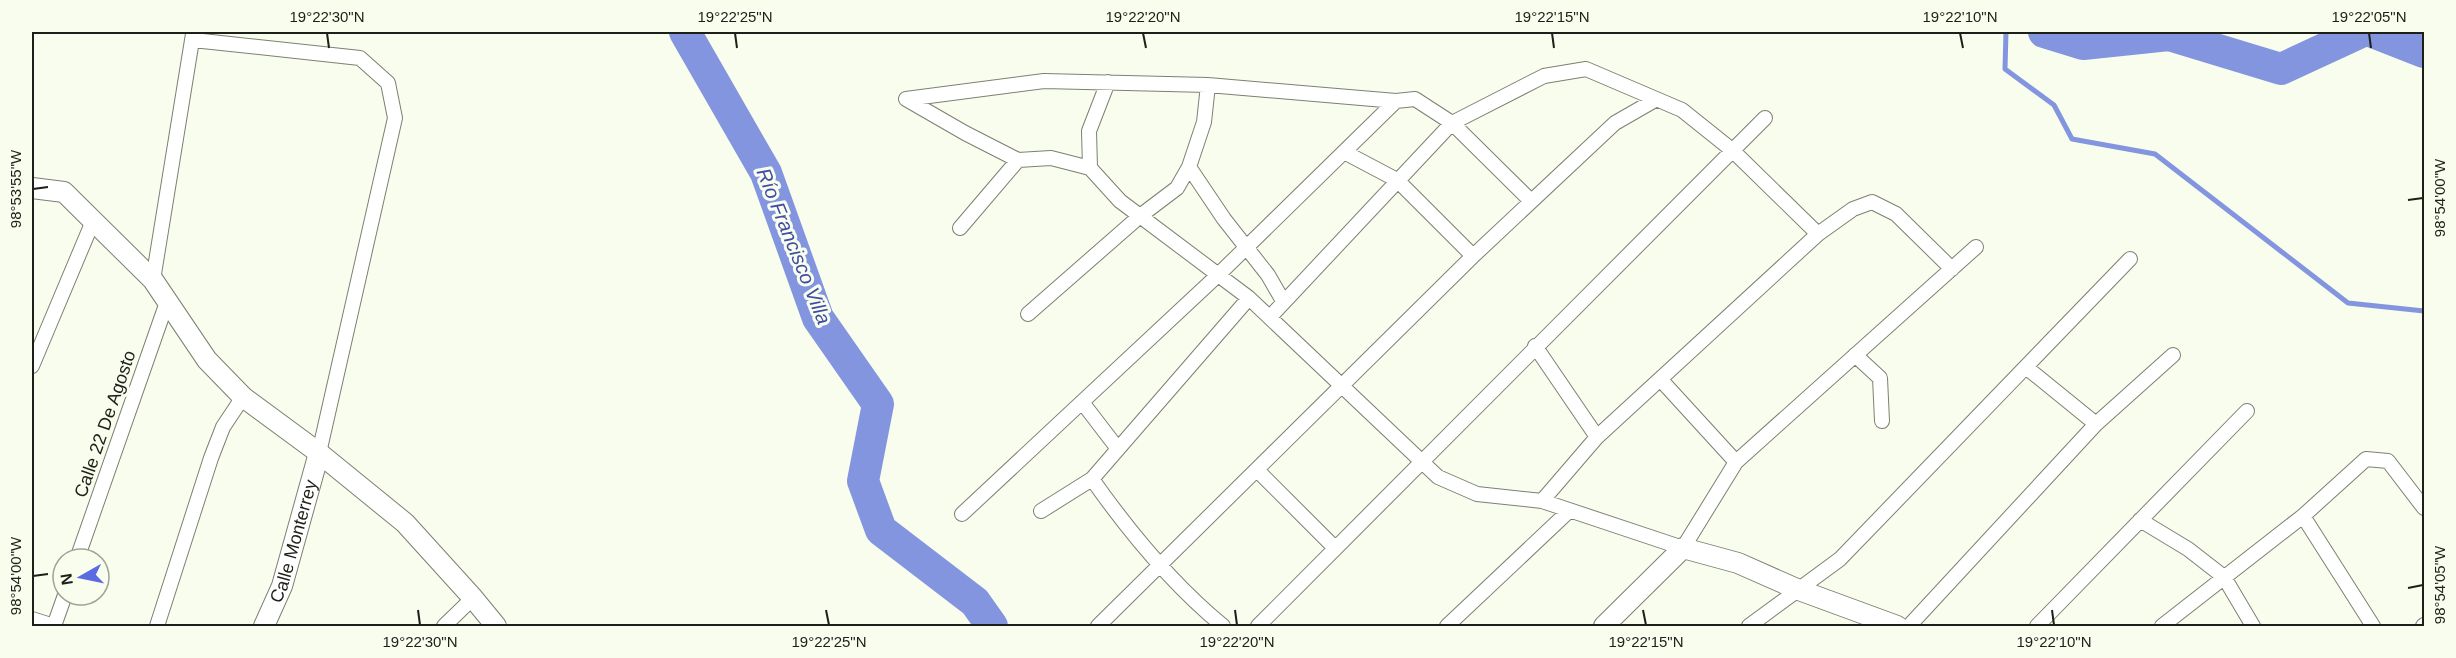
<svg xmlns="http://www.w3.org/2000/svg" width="2456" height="658" font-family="Arial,sans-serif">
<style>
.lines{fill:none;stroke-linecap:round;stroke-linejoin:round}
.stream{stroke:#8495df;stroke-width:5}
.river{stroke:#8495df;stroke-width:32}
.street-casing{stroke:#7c8072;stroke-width:16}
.secondary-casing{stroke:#7c8072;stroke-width:22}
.street{stroke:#fff;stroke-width:14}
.secondary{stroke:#fff;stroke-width:20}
.ticks{fill:none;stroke:#1d1f19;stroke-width:2}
.labels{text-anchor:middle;stroke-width:6;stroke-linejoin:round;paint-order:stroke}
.street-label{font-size:18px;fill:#1d1f19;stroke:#f8fded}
.water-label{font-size:20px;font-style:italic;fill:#404da4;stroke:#f8fded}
.neatline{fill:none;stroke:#1d1f19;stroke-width:2}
.ticks-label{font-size:15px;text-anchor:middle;fill:#1d1f19}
</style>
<rect width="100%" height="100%" fill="#f8fded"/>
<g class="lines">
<path class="stream" d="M2006 32 2005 69 2054 105 2072 139 2155 154 2348 303 2424 311"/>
<path class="river" d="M685 32 766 173 818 318 878 404 863 481 881 530 975 602 992 626
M2044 32 2083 44 2169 35 2281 69 2361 32
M2373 32 2424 52"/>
<g class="street-casing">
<path id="street" d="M193 40 360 58 388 83 395 118 319 453
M906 99 965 133 1018 160 1051 158 1090 168 1120 201 1249 298 1438 477 1477 494 1542 501 1683 548 1736 462 1976 247
M906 99 1044 81 1208 85 1396 101 1415 99 1452 123 1544 76 1586 69 1682 110 1732 150 1818 234
M1344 152 1397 180 1473 256
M1189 167 1224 219 1268 275 1283 301
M1090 168 1089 131 1108 82
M960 228 1018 160
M153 280 193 34
M1028 314 1140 216 1177 188 1189 167 1204 122 1208 85
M1270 317 1452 123 1531 201
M1535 346 1597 437
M1855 355 1880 378 1882 421
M32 366 93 221
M2027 368 2096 424
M1661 380 1736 462
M1082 402 1118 449
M1257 470 1335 548
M1092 479C1130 533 1172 584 1223 626
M1542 501 1597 437 1818 234 1853 209 1872 202 1896 214 1952 269
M1041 511 1092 479 1249 298
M962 514 1218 275 1396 101
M2303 516 2373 626
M2140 520 2188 549 2224 577 2253 626
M77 559 167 302
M32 619 54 626
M54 626 65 595
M157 626 211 458 223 427 243 397
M444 626 473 598
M1098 626 1473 256 1615 123 1655 100
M1258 626 1765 118
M1447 626 1569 511
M1749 626 1840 559 2130 259
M1909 626 2096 424 2173 355
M2037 626 2247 411
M2162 626 2303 516 2366 459 2388 461 2424 508
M2423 626 2424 625"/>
</g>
<g class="secondary-casing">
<g id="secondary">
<path d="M32 188 64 192 153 280 207 360 243 397 319 453 405 523 473 598 496 626"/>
<path id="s1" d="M264 626 282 586 319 453"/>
<path d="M1604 626 1683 548 1738 563 1799 590 1897 626"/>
</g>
</g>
<use href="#street" class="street"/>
<use href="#secondary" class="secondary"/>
</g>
<path class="ticks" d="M327 33 329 48M735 33 737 48M1143 33 1146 48M1552 33 1554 48M1960 33 1963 48M2369 33 2371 48M33 189 48 187M2408 200 2423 198M33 576 48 574M2408 588 2423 585M418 610 420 625M826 610 829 625M1235 610 1237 625M1643 610 1646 625M2052 610 2054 625"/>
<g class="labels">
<g class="street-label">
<text transform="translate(105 424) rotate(-71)" y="6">Calle 22 De Agosto</text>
<text dy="6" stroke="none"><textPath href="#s1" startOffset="90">Calle Monterrey</textPath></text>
</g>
<g class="water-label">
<text transform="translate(794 246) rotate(68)" y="7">Río Francisco Villa</text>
</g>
</g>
<rect width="2456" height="658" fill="none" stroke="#f8fded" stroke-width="66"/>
<g transform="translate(81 577) rotate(261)"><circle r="28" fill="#f8fded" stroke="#a0a498" stroke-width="1.5"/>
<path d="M0-4.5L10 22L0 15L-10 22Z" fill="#5a6be2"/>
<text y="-9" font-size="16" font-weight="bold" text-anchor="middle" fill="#1d1f19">N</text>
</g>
<rect x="33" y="33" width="2390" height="592" class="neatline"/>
<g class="ticks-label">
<text x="327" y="22">19°22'30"N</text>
<text x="735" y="22">19°22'25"N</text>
<text x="1143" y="22">19°22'20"N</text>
<text x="1552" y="22">19°22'15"N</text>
<text x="1960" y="22">19°22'10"N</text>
<text x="2369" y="22">19°22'05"N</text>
<text transform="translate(16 189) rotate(-90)" y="5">98°53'55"W</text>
<text transform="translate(2440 198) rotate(-90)" y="5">98°54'00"W</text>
<text transform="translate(16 576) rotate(-90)" y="5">98°54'00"W</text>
<text transform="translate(2440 585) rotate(-90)" y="5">98°54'05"W</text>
<text x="420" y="647">19°22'30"N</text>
<text x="829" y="647">19°22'25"N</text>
<text x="1237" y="647">19°22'20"N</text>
<text x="1646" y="647">19°22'15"N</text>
<text x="2054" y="647">19°22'10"N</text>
</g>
</svg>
